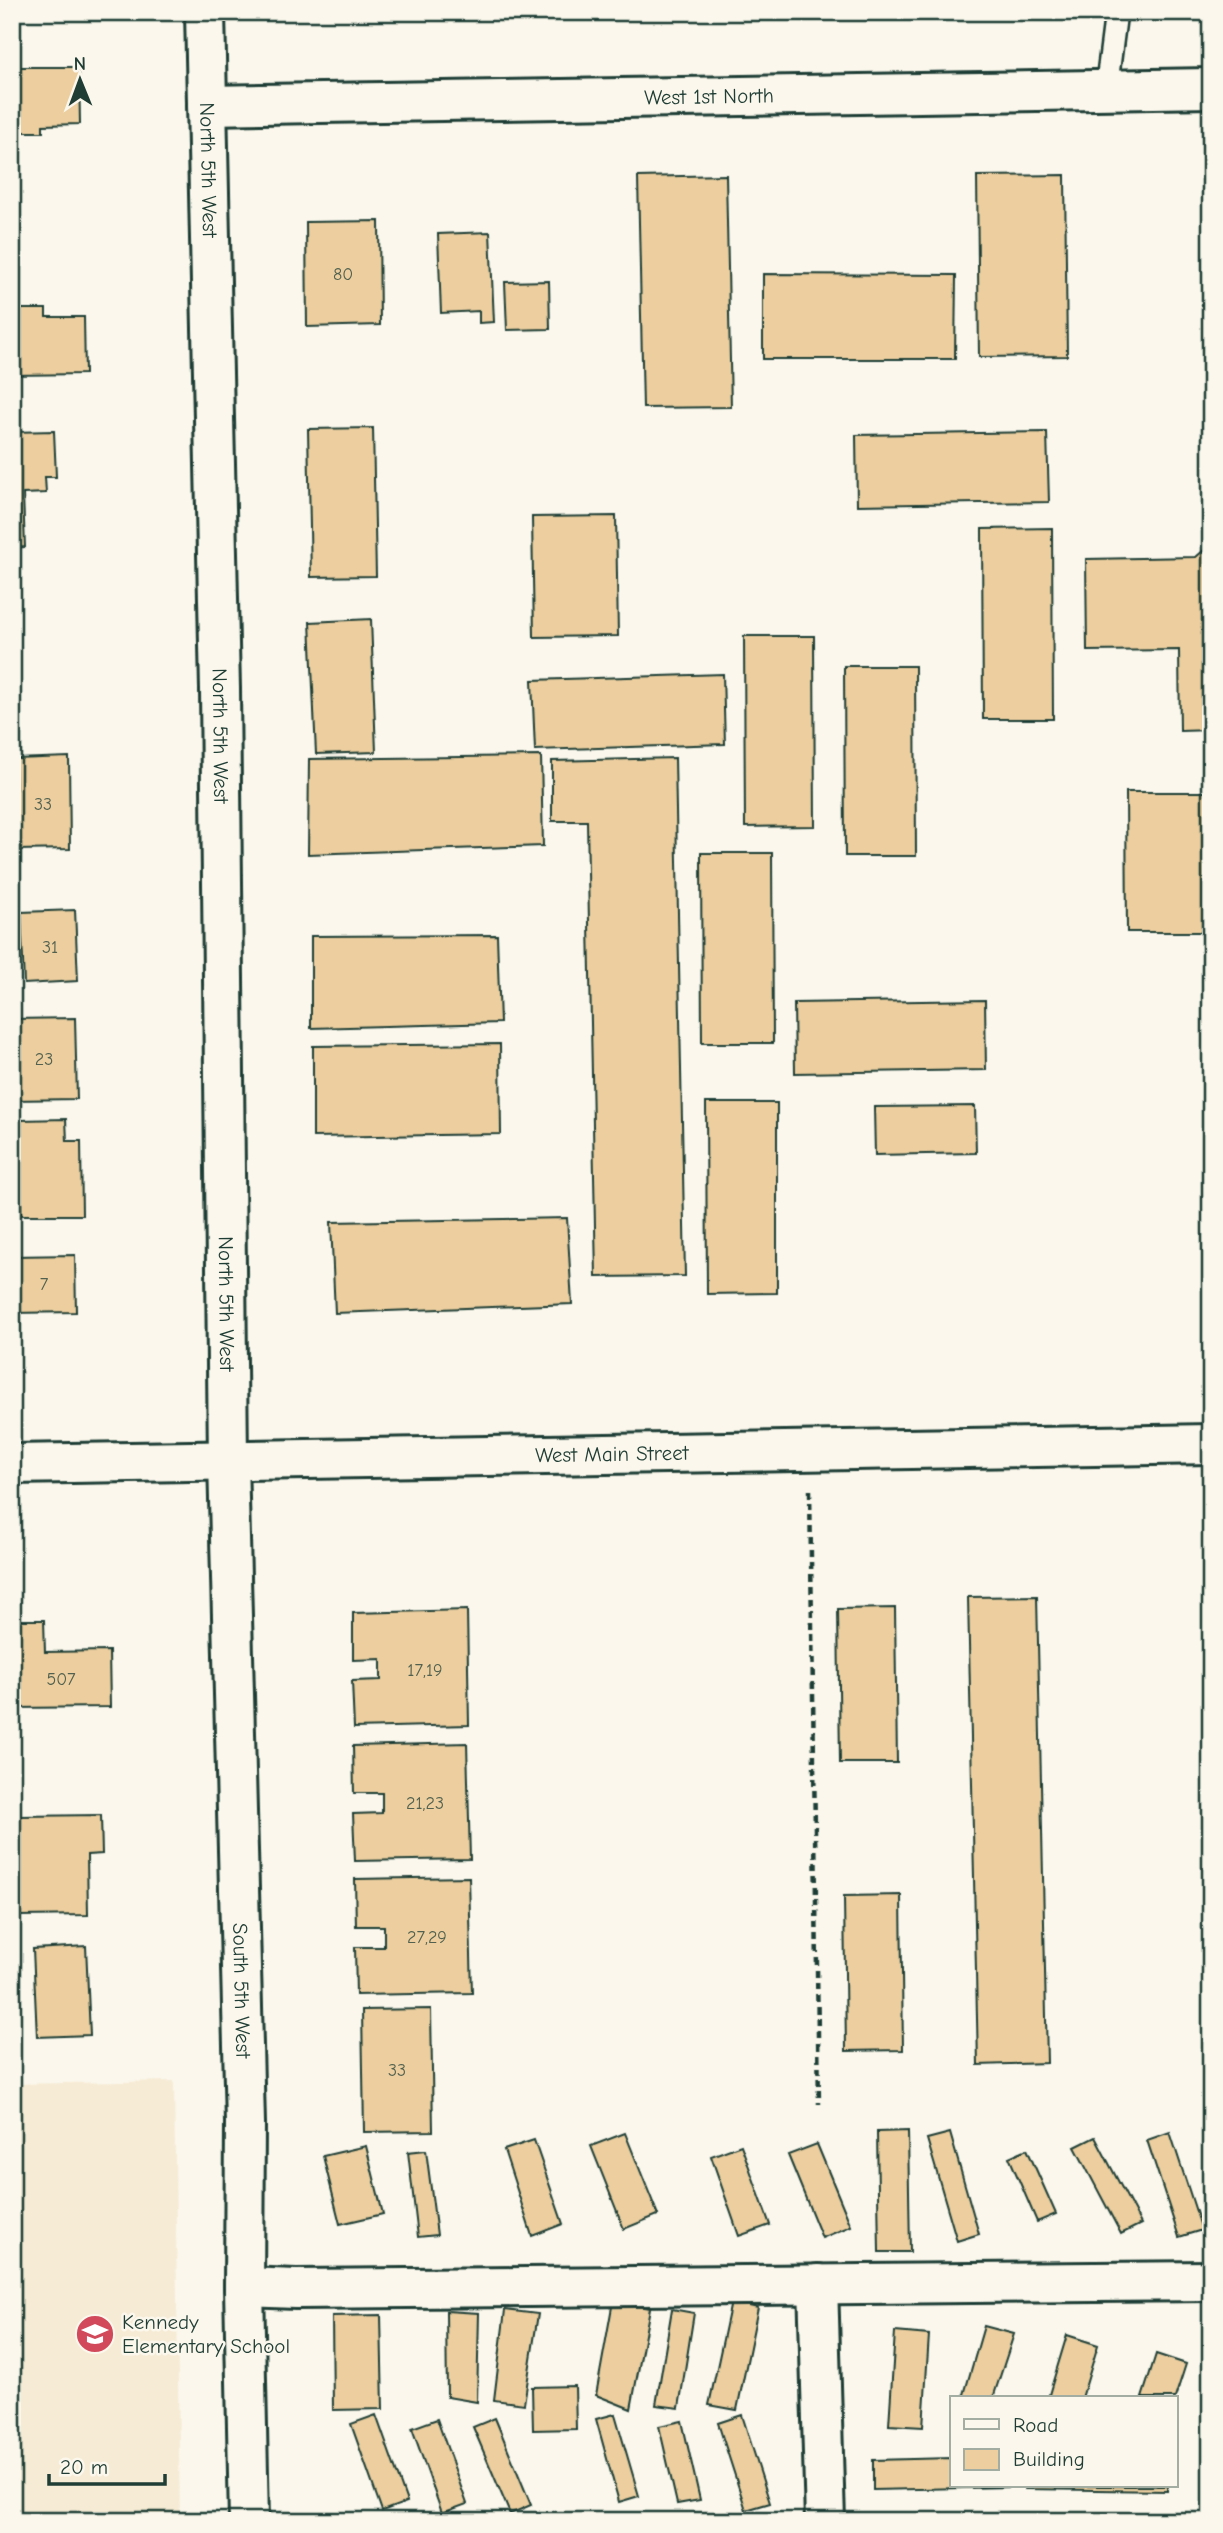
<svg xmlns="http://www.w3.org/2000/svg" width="1223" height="2533" font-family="'Comic Neue',sans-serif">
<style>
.built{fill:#f6ebd5}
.building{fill:#ecce9f;stroke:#1f3d34;stroke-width:2}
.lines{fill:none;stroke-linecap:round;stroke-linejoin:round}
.lane-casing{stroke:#1f3d34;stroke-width:26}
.street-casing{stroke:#1f3d34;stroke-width:44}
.secondary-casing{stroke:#1f3d34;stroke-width:44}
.primary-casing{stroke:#1f3d34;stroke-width:44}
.path{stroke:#1f3d34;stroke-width:4.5;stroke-dasharray:7 5;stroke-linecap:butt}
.lane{stroke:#fbf7ec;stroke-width:21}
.street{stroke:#fbf7ec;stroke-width:38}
.secondary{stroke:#fbf7ec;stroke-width:38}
.primary{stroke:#fbf7ec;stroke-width:38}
.labels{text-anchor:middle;stroke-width:5;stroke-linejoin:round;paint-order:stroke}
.number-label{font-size:18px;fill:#52614f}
.street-label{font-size:21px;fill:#1f3d34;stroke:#fbf7ec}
.poi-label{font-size:21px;fill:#1f3d34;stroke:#fbf7ec;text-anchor:start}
</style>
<rect width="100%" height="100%" fill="#fbf7ec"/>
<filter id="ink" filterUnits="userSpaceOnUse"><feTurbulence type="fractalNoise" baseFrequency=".0143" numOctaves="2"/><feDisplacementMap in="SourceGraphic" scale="14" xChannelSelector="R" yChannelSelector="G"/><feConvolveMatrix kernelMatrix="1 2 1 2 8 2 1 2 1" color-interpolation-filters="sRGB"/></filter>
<g filter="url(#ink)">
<path class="built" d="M174 2081 180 2521H12V2084Z"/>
<path class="building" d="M12 67H79L80 124 43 125V132H16V126H12Z
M726 175 731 407 643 408 638 177Z
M1065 175 1067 356 979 357 977 176Z
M379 221 380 325 307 327 306 222Z
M490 232 494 322 479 323V311L441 313 438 234Z
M763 274 956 275 955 359H763Z
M549 281 550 329 507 330 505 282Z
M18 309H46V317H84L85 374 12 375V318H18Z
M373 428 376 576 311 577 308 429Z
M54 431 56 477H45L46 493 23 494 25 547 12 548V432Z
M1047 432 1049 502 857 505 856 435Z
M616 516 618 636 534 637 532 517Z
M1052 528 1053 719H983L982 529Z
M1211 544V730L1180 731 1179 650 1087 651 1086 559 1196 557Z
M371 619 376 752 316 754 310 622Z
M744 636H814L815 826 745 827Z
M844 666H915L916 856H845Z
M723 674 725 744 535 750 532 680Z
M541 756 543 846 308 854 309 759Z
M69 757 70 849 17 850 15 759Z
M675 758 685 1276 596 1277 587 821H552V761Z
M1126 792H1211V932H1127Z
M701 853H772L773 1043H702Z
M75 910 78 981 24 984 21 912Z
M497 935 500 1023 311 1028V936Z
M985 1000 986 1070 795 1073 794 1003Z
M75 1018 77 1099 12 1100V1019Z
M500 1044 501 1134 313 1137V1046Z
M706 1103H777V1293L707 1294Z
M975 1106 976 1153 875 1155 874 1107Z
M66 1119 67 1141H81L82 1215H21L20 1120Z
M567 1218 572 1304 335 1313 331 1222Z
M75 1255 76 1312 12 1313V1256Z
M1037 1596 1047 2063 978 2065 968 1597Z
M895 1608 897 1763H840L838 1609Z
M467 1610 469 1725 354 1728 352 1681 381 1680V1659L353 1660V1613Z
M12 1620H44L45 1652 109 1651 110 1707 12 1708Z
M467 1743 470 1859 355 1861 353 1814 382 1813V1793H354L353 1746Z
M101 1815 102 1854 87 1855 88 1915 20 1916 19 1816Z
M469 1877 472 1993 356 1995 355 1947H384V1926H356L355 1879Z
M901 1895 903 2050 846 2051 844 1896Z
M86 1946 90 2035 37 2037 33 1949Z
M431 2009 433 2131 364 2132 362 2010Z
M908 2131 910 2252H879L877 2132Z
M1170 2132 1202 2230 1179 2237 1147 2140Z
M625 2133 658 2215 624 2229 591 2146Z
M950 2133 979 2234 957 2241 927 2139Z
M1095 2137 1141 2224 1121 2234 1075 2147Z
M534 2140 563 2224 532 2236 504 2150Z
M817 2144 851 2226 822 2238 788 2155Z
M741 2145 770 2225 739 2236 711 2156Z
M366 2146 383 2214 340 2224 323 2156Z
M1027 2149 1056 2214 1037 2222 1009 2157Z
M426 2150 437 2235 418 2237 408 2152Z
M613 2301 650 2308 631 2409 596 2395Z
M731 2302 758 2308 737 2410 709 2405Z
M672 2309 694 2313 679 2408 656 2405Z
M505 2310 538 2314 524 2404 494 2400Z
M446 2311 479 2313 477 2402 447 2397Z
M381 2315 383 2409 333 2410 332 2316Z
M984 2326 1014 2334 993 2398H963Z
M895 2332 929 2335 923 2427 889 2425Z
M1067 2335 1098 2345 1082 2398H1048Z
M1156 2354 1186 2364 1175 2398H1142Z
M575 2386 576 2429 533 2430 532 2387Z
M615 2414 639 2496 619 2502 596 2419Z
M376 2415 407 2502 382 2511 351 2424Z
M742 2415 770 2503 746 2510 718 2423Z
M495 2418 531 2505 510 2514 473 2427Z
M437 2419 467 2504 442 2513 412 2428Z
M682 2421 700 2500 677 2504 659 2426Z
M952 2458V2486L1011 2487 873 2490V2460Z
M1025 2486H1167V2491L1025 2489Z"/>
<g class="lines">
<g class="lane-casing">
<path id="lane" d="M1106 90 1116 12"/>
</g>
<g class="street-casing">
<g id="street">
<path id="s1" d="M207 105 1211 88"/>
<path d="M818 2284 825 2521"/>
<path d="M244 2287 296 2289 1211 2281"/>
</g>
</g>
<g class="secondary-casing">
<g id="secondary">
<path id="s2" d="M205 12 220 689 228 1460 245 2123 244 2287 249 2521"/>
</g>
</g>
<g class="primary-casing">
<g id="primary">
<path id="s3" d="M12 1464 1211 1444"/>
</g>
</g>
<path class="path" d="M810 1490 819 2104"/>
<use href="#lane" class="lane"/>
<use href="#street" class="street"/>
<use href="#secondary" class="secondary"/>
<use href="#primary" class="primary"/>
</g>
</g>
<defs>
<g id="school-disc" transform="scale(2.0125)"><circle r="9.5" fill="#d1495b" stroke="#fbf7ec"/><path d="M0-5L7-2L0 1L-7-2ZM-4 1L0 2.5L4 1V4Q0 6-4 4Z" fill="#fff"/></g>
</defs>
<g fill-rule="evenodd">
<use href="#school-disc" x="95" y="2334"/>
</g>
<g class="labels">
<g class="number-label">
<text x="343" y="280">80</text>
<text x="43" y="810">33</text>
<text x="50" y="953">31</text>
<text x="44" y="1065">23</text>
<text x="44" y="1290">7</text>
<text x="425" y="1676">17,19</text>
<text x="61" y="1685">507</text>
<text x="425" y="1809">21,23</text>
<text x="427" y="1943">27,29</text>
<text x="397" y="2076">33</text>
</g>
<g class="street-label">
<text dy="7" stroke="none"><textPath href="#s1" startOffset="502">West 1st North</textPath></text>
<text dy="7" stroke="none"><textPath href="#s2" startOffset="158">North 5th West</textPath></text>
<text dy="7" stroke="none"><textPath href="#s2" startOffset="724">North 5th West</textPath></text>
<text dy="7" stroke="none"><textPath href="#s2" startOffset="1292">North 5th West</textPath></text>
<text dy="7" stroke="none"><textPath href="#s3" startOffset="600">West Main Street</textPath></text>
<text dy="7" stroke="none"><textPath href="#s2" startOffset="1979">South 5th West</textPath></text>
</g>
<g class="poi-label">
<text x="122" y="2329">Kennedy<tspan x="122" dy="24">Elementary School</tspan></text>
</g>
</g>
<rect width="1223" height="2533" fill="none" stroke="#fbf7ec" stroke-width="42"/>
<rect x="21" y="21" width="1181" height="2491" fill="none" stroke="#1f3d34" stroke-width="2.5" filter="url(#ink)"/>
<rect x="950" y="2396" width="228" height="91" fill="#fbf7ec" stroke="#a3ada2" stroke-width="2"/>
<rect x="964" y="2419" width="35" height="10" fill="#fbf7ec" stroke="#a3ada2" stroke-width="2"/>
<text x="1013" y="2432" font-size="21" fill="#1f3d34">Road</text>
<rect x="964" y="2449" width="35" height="21" fill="#ecce9f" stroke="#a3ada2" stroke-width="2"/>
<text x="1013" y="2466" font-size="21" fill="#1f3d34">Building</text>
<g transform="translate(80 80) rotate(359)" stroke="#fbf7ec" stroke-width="5" paint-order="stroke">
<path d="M0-5L12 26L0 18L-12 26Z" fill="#1f3d34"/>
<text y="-10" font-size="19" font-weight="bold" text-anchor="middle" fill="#1f3d34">N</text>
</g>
<path d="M49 2474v10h116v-10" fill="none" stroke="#1f3d34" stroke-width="3.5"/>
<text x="60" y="2474" font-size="21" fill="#1f3d34" stroke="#fbf7ec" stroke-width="5" paint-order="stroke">20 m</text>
</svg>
